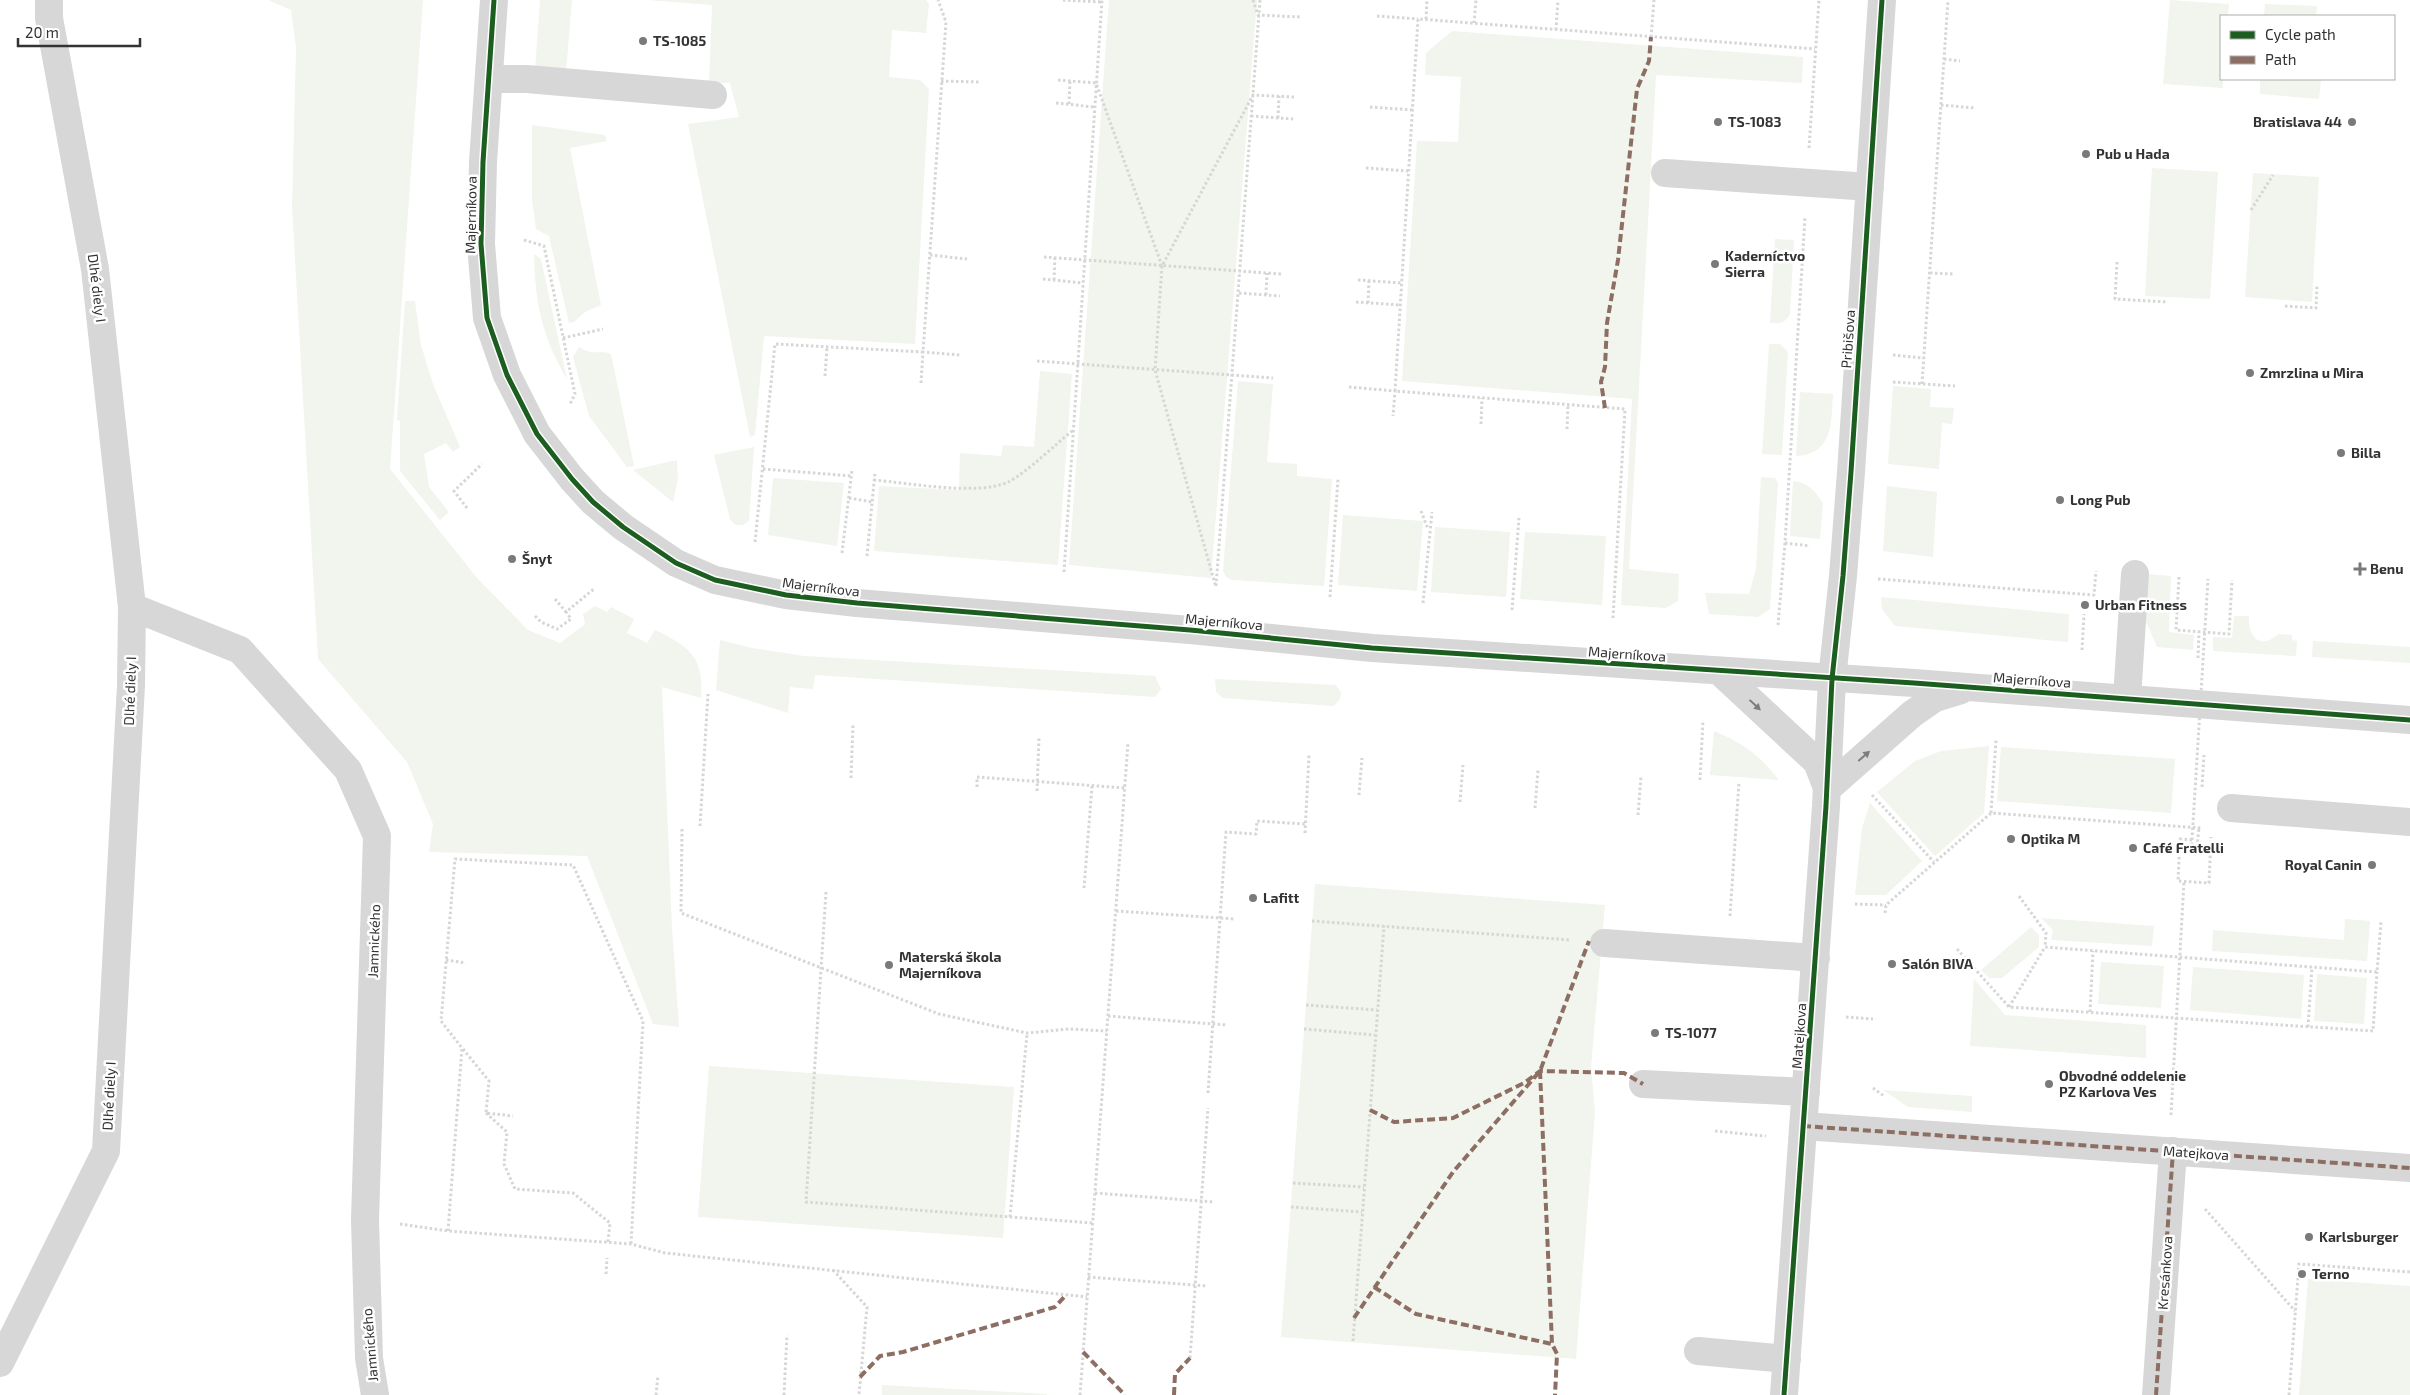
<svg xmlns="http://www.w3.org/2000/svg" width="2410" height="1395" font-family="'Exo 2',sans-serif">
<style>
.green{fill:#f1f5ed}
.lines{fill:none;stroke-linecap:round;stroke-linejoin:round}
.path{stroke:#d6d6d6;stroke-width:3;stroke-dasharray:2.5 2.5;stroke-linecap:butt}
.minor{stroke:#d7d7d7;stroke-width:28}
.path-bridge{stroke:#d6d6d6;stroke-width:3;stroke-dasharray:2.5 2.5;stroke-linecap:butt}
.quiet{stroke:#8d6e63;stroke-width:4;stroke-dasharray:8 4;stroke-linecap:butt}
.cycleway-casing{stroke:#fff;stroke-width:8}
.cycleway{stroke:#1b5e20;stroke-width:5}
.oneway{fill:#7d7d7d}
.poi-dot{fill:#7a7a7a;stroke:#fff;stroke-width:2}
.labels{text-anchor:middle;stroke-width:5;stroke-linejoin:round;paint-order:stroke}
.poi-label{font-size:14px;font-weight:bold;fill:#333;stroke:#fff;text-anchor:start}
.street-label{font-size:14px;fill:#333;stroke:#fff}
</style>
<rect width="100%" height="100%" fill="#fff"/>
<path class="green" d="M268 0H423L390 469 477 578 528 630 560 643 585 624 583 614 595 606 607 612 611 607 634 619 627 633 647 643 655 630C690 647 704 657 701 698L662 687 672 928 679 1027 653 1024 587 856 429 852 433 824 407 762 318 659 292 207 296 47 291 10Z
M540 0H572L566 72 535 70Z
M647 0H926L929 4 926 33 892 30 889 77 920 80 929 89 915 344 764 336 755 435 750 437 688 124 739 117 730 83H709L712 5Z
M1109 0H1257L1211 578 1069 565Z
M2170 0 2229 4 2228 16H2221L2223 88 2163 84Z
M2265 4 2317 6 2316 16H2264Z
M1452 31 1803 57 1802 83 1656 75 1629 569 1679 574 1678 601 1666 608 1621 605 1632 399 1402 381 1417 141 1458 142 1461 77 1425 75 1426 53Z
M2260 79H2321L2319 99 2260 94Z
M532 125 605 135 607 141 570 148 601 305 585 312 574 322 569 323 549 236 536 229 532 200Z
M2152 168 2218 172 2210 299 2145 296Z
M2253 173 2319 177 2312 302 2245 297Z
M1775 239 1794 240 1790 314C1785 323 1781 324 1770 323Z
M534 254 541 259 567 379C542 337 535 303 534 254Z
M405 301H415L421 345 433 384 460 447 453 452 446 443 424 454 429 487 449 512 440 520 400 471V421L397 420Z
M1769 344H1780L1788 352 1782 455 1762 454Z
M579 347C595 357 599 349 611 354L634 466 627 467 589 416 573 357Z
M1040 371 1072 374 1058 565 874 551 879 486 959 490 960 453 1001 456 1003 445 1034 447Z
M1238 381 1273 384 1267 462 1297 464V476L1332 479 1324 586 1232 580 1226 577 1223 571Z
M1893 386 1931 389 1930 407 1954 408 1952 424 1942 423 1939 469 1888 464Z
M1800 392 1833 394C1831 422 1834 454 1796 456Z
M754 447 749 521 743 525H735L730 519 714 455Z
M677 460 678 479 673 502 633 470Z
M1761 477 1775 478 1778 483 1770 609 1758 617 1709 614 1705 593 1749 594 1756 569Z
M773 478 844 483 837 546 768 535Z
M1793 481C1809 483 1815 491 1823 503L1820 539 1790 536Z
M1887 486 1937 492 1933 557 1883 551Z
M1343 515 1423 521 1417 591 1338 585Z
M1435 527 1510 532 1506 597 1431 592Z
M1525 532 1606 536 1602 605 1520 599Z
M2147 574 2171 576 2169 632 2194 635 2193 650 2157 647 2144 617Z
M1881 597 2069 614 2068 642 1895 626 1882 609Z
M2234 616H2249C2247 636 2260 651 2278 634L2292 635V640L2297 641 2296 656 2213 651V637L2232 638Z
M720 640 752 648 804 656 1155 676 1161 689 1155 697 815 675 813 689 790 687 788 713 716 690Z
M2313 641 2410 647V663L2312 657Z
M1215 679 1336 685 1341 693 1340 699 1334 706 1223 698 1216 692Z
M1714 731C1745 744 1758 754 1779 780L1710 775Z
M1989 746 1984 813 1935 856 1877 792 1915 761 1941 751Z
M2001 747 2175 759 2171 813 1997 801Z
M1870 803 1922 861 1886 895H1855L1862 828Z
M1315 884 1605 905 1591 1067 1595 1112 1576 1359 1281 1337Z
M2041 918 2154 926 2152 946 2051 940 2053 930Z
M2345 919 2370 921 2367 961 2212 951 2213 930 2344 940Z
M2031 927 2039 935V947L2002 978H1989L1981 970Z
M2101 962 2164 966 2161 1008 2098 1004Z
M2193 967 2304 975 2301 1019 2190 1010Z
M2317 974 2367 978 2364 1024 2314 1021Z
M1974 979 2005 1015 2146 1025V1058L1970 1046Z
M709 1066 1014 1087 1003 1238 698 1217Z
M1883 1090 1972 1096V1112L1908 1107Z
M2308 1279 2410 1286V1395H2299Z
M882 1385 1047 1394V1395H882Z"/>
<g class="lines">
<path class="path" d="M1063 0 1102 2
M1253 0 1258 15 1300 17
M1377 16 1418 19
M1426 19 1427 0
M1474 23 1476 0
M1556 30 1558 0
M1651 37 1654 0
M1944 59 1960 61
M1058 80 1096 83 1162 266 1253 95 1294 97
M941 81 980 82
M1056 103 1094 107
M1069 104 1070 80
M1941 105 1975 108
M1370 107 1413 110
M1251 116 1293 119
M1278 118 1279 96
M1809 148 1819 0
M1366 168 1408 171
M2251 210 2273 175
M524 240 544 246 575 394 570 404
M930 255 967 259
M1044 257 1281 274
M2117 262 2115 299 2168 302
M1162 266 1155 370 1215 584
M1930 273 1953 274
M1043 279 1082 283
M1054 280 1055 257
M1358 280 1402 283
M1239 293 1280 296
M1266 295 1267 273
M1356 302 1400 305
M1368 303 1369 280
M2285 306 2316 308 2317 285
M563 338 603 329
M1893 355 1924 358
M1037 361 1273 378
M825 376 827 347
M1893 382 1955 386
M921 383 923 352 960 355
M1922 384 1948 0
M1349 387 1395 391 1393 416
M1481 424 1482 398
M1567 429 1568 405
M763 469 852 476
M874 480C909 483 978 496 1008 482 1025 474 1056 444 1072 431
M849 498 872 502
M467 508 454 491 482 464
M1421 511 1428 529
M755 542 775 344 923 352 946 22 938 0
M1785 543 1810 546
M842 553 852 470
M867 556 875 472
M1064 572 1102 0
M2179 577 2176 630 2229 634 2232 580
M1878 579 2094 595 2096 571
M1216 586 1260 0
M1330 597 1338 479
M555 599 566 612 595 588
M1423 603 1432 512
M1512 610 1519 518
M535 616 541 622 557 629 571 619 566 612
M1613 618 1625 409 1395 391 1418 19 1815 49
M1778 625 1785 543 1805 217
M2082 650 2084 614
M2198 658 2199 632
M851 778 853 725
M1700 780 1703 720
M977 787V777L1125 788
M2202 787 2204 755
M1037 791 1039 737
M1359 795 1362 758
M1872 795 1934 862
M1460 802 1463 765
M1535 808 1538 770
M1991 813 1996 740
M1638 815 1641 776
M700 826 708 694
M682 829 681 913 939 1014 1027 1033 1069 1029 1107 1031
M1305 833 1309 755
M2192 849 2197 846 2199 828
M2192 850V840L2180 839 2178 881 2209 883 2211 837
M1084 888 1092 786
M826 892 806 1202 1093 1223
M2019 896 2046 933 2045 947 2377 972 2381 922
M1855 904 1886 905
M1116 911 1235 919
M1885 913 1886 905 1991 813 2201 828
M1730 916 1739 782
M1312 921 1571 940
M1957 949 2009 1007 2373 1031 2377 972
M446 960 466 963
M1306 1005 1377 1010
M2009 1007 2045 947
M2090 1012 2093 951
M1108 1016 1227 1025
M1846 1017 1873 1019
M2308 1027 2312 967
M1304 1029 1375 1035
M463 1049 489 1081 486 1113 513 1116
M1873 1088 1884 1096
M1208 1093 1226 832 1256 834 1257 821 1305 824
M486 1113 507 1132 504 1164 515 1189 573 1193 610 1223 608 1242
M2171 1115 2184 881
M1715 1131 1766 1136
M1293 1183 1364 1187
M1095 1193 1214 1202
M1291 1207 1362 1212
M2205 1209 2295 1311
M1010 1217 1027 1034
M400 1224 448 1231 631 1244 665 1253 1087 1297
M448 1231 462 1048 441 1021 455 859 573 865 643 1021 631 1244
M833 1270 867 1307 859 1395
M606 1274 607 1258
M1088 1277 1207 1286
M1353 1341 1384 926
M1190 1358 1208 1108
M656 1395 658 1375
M784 1395 787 1335
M1080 1395 1128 743
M2289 1395 2299 1264 2410 1272"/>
<path class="minor" d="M494 0 483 162 481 244 487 318 507 375 537 434 572 479 593 502 623 527 676 563 715 580 786 595 857 603 1190 630 1372 648 1914 683 2410 720
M489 79H527L713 95
M1665 173 1870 187
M132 607 240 650 348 770 377 836 365 1220 369 1358 375 1395
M1719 671 1817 762 1827 788
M2127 698 2135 574
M1827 789 1912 714 1935 698 1961 690
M2231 808 2410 822
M1604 943 1816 958
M1643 1084 1806 1092
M1803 1126 2410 1168
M1698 1351 1787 1359
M0 1363 106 1151 131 685 132 607 95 269 49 18V0
M1784 1395 1826 806 1832 679 1843 576 1851 472 1882 0
M2156 1395 2173 1151"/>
<path class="path-bridge" d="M2192 840 2208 579"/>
<path class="quiet" d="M1605 408 1601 382 1605 367 1607 323 1618 260 1637 89 1649 61 1651 37
M1540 1071 1552 1344
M1370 1110 1394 1122 1453 1118 1524 1083 1540 1071 1624 1073 1643 1084
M1803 1126 2410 1168
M1374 1287 1416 1314 1552 1344 1557 1354 1555 1395
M1354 1318 1453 1172 1540 1071 1589 941
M1083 1352 1125 1395
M860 1377 880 1356 903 1352 1055 1307 1066 1295
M1174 1395 1175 1374 1190 1358
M2156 1395 2173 1151"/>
<g class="cycleway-casing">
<path id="cycleway" d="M494 0 483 162 481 244 487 318 507 375 537 434 572 479 593 502 623 527 676 563 715 580 786 595 857 603 1190 630 1372 648 1914 683 2410 720
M1784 1395 1826 806 1832 679 1843 576 1851 472 1882 0"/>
</g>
<use href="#cycleway" class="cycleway"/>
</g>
<defs><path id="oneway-solid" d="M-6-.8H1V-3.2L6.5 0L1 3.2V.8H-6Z" transform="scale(1.25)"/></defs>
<g class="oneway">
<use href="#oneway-solid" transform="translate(1755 705) rotate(43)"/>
<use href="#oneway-solid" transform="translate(1864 756) rotate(-41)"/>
</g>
<g class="poi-dot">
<circle cx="643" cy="41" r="5"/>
<circle cx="1718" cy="122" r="5"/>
<circle cx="2352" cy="122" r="5"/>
<circle cx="2086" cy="154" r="5"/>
<circle cx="1715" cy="264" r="5"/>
<circle cx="2250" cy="373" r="5"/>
<circle cx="2341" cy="453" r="5"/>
<circle cx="2060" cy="500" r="5"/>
<circle cx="512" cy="559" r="5"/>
<path d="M2357.5 561.5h5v5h5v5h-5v5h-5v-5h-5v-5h5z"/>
<circle cx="2085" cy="605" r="5"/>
<circle cx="2011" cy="839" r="5"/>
<circle cx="2133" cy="848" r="5"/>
<circle cx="2372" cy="865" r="5"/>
<circle cx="1253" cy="898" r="5"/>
<circle cx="1892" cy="964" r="5"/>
<circle cx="889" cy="965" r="5"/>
<circle cx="1655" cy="1033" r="5"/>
<circle cx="2049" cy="1084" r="5"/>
<circle cx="2309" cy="1237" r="5"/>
<circle cx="2302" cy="1274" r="5"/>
</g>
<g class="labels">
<g class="poi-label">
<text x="653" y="46">TS-1085</text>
<text x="1728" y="127">TS-1083</text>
<text x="2342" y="127" text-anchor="end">Bratislava 44</text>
<text x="2096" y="159">Pub u Hada</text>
<text x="1725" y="261">Kaderníctvo<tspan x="1725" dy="16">Sierra</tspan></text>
<text x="2260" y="378">Zmrzlina u Mira</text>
<text x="2351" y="458">Billa</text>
<text x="2070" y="505">Long Pub</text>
<text x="522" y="564">Šnyt</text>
<text x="2370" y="574">Benu</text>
<text x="2095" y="610">Urban Fitness</text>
<text x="2021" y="844">Optika M</text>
<text x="2143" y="853">Café Fratelli</text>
<text x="2362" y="870" text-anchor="end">Royal Canin</text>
<text x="1263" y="903">Lafitt</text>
<text x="899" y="962">Materská škola<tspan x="899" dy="16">Majerníkova</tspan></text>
<text x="1902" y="969">Salón BIVA</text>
<text x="1665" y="1038">TS-1077</text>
<text x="2059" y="1081">Obvodné oddelenie<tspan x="2059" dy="16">PZ Karlova Ves</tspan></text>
<text x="2319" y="1242">Karlsburger</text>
<text x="2312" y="1279">Terno</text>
</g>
<g class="street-label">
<text transform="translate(471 215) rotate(-89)" y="5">Majerníkova</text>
<text transform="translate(97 288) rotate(83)" y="5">Dlhé diely I</text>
<text transform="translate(1848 339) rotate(-86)" y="5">Pribišova</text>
<text transform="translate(821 587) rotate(7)" y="5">Majerníkova</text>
<text transform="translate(1224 622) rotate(5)" y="5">Majerníkova</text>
<text transform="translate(1627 654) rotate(4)" y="5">Majerníkova</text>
<text transform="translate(2032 680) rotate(4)" y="5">Majerníkova</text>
<text transform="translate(130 691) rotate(-88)" y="5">Dlhé diely I</text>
<text transform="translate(374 941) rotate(-88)" y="5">Jamnického</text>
<text transform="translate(1799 1036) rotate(-86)" y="5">Matejkova</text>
<text transform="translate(109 1096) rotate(-87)" y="5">Dlhé diely I</text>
<text transform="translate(2196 1153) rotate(4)" y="5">Matejkova</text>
<text transform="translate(2165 1273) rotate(-86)" y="5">Kresánkova</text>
<text transform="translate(370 1345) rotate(-95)" y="5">Jamnického</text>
</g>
</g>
<rect x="2220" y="15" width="175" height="65" fill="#ffffff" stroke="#adadad"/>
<rect x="2230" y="31" width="25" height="8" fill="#1b5e20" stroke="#adadad"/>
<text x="2265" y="40" font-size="15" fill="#333333">Cycle path</text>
<rect x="2230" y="56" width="25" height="8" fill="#8d6e63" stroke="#adadad"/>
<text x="2265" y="65" font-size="15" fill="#333333">Path</text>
<path d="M18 38v8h122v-8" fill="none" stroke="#333333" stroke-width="2.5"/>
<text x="25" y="38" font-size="15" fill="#333333" stroke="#ffffff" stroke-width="4" paint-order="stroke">20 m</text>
</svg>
